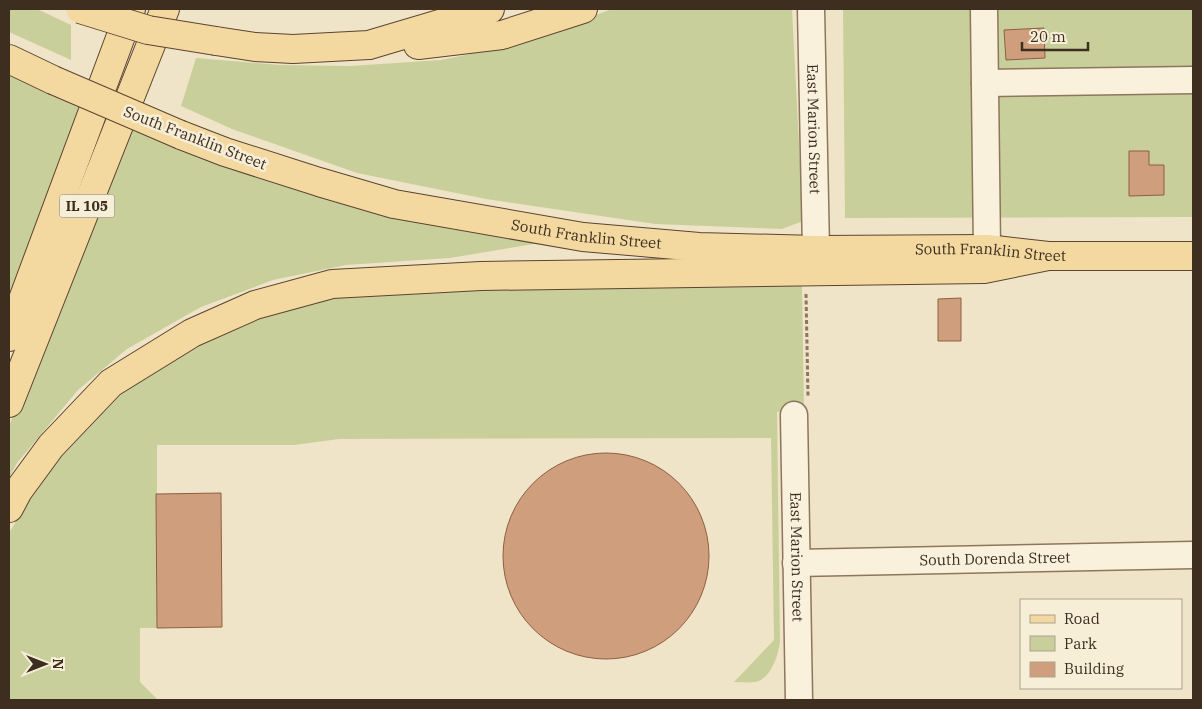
<svg xmlns="http://www.w3.org/2000/svg" width="1202" height="709" font-family="'IBM Plex Serif',serif">
<style>
.green{fill:#c9cf9b}
.building{fill:#cf9f7d;stroke:#8d5f41}
.lines{fill:none;stroke-linecap:round;stroke-linejoin:round}
.minor-casing{stroke:#8d765c;stroke-width:29}
.major-casing{stroke:#5b4430;stroke-width:30}
.path{stroke:#8d765c;stroke-width:3;stroke-dasharray:4 2.5;stroke-linecap:butt}
.minor{stroke:#faf1dc;stroke-width:26}
.major{stroke:#f3d9a0;stroke-width:28}
.major-bridge-casing{stroke:#5b4430;stroke-width:30;stroke-linecap:butt}
.major-bridge{stroke:#f3d9a0;stroke-width:28}
.labels{text-anchor:middle;stroke-width:5;stroke-linejoin:round;paint-order:stroke}
.shield{fill:#f7eed8;stroke:#756857;stroke-width:1}
.shield-label{font-size:14px;font-weight:bold;fill:#3d2e20}
.street-label{font-size:15px;fill:#3d2e20;stroke:#f7eed8}
</style>
<rect width="100%" height="100%" fill="#f0e4c8"/>
<path class="green" d="M9 9H37L71 25V60L9 32Z
M612 9H792L803 221 782 229 655 224 486 199 357 173 232 129 181 106 196 58 280 65 350 66 441 60 515 45Z
M843 9H1193V217L845 218Z
M9 71 82 109 9 301Z
M128 129 314 191 546 242 450 258 346 265 273 280 201 307 127 349 78 390 17 463 9 478V426Z
M802 285 804 411 777 412 780 642C778 656 771 679 755 682 748 683 741 682 734 682L774 640 771 438 339 439 294 445H157V494H156L157 628H140V682L158 700H9V533L47 470 122 391 153 367 239 322 357 291Z"/>
<path class="building" d="M1044 28 1045 58 1006 60 1004 30Z
M1129 151H1149V165H1164V195L1129 196Z
M961 298V341H938V299Z
M503 556a103 103 0 1 1 206 0a103 103 0 1 1-206 0Z
M221 493 222 627 157 628 156 494Z"/>
<g class="lines">
<g class="minor-casing">
<g id="minor">
<path id="s1" d="M811 9 816 250"/>
<path d="M984 9 987 249"/>
<path d="M985 83 1193 80"/>
<path id="s2" d="M794 415 799 700"/>
<path id="s3" d="M796 563 1193 555"/>
</g>
</g>
<g class="major-casing">
<g id="major">
<path d="M216 41 255 47 293 49 369 45 490 9"/>
<path d="M418 45 502 35 583 9"/>
<path d="M9 59 53 80"/>
<path id="s4" d="M181 135 225 152 319 182 394 204 583 237 699 247 816 250 987 249 1048 256H1193"/>
<path d="M9 337 131 9"/>
<path d="M9 403 165 9"/>
<path d="M9 508 18 491 51 446 111 383 192 333 255 305 332 284 481 276 984 269 1048 256"/>
</g>
</g>
<path class="path" d="M806 294 808 396"/>
<use href="#minor" class="minor"/>
<use href="#major" class="major"/>
<g class="major-bridge-casing">
<path id="major-bridge" d="M80 9 148 30 216 41
M53 80 181 135"/>
</g>
<use href="#major-bridge" class="major-bridge"/>
</g>
<g class="labels">
<rect class="shield" x="59.5" y="194.5" width="55" height="23" rx="4"/>
<g class="shield-label">
<text x="87" y="211">IL 105</text>
</g>
<g class="street-label">
<text dy="5" stroke="none"><textPath href="#s1" startOffset="120">East Marion Street</textPath></text>
<text transform="translate(195 138) rotate(21)" y="5">South Franklin Street</text>
<text dy="5" stroke="none"><textPath href="#s4" startOffset="419">South Franklin Street</textPath></text>
<text dy="5" stroke="none"><textPath href="#s4" startOffset="824">South Franklin Street</textPath></text>
<text dy="5" stroke="none"><textPath href="#s2" startOffset="142">East Marion Street</textPath></text>
<text dy="5" stroke="none"><textPath href="#s3" startOffset="199">South Dorenda Street</textPath></text>
</g>
</g>
<rect width="1202" height="709" fill="none" stroke="#3d2e20" stroke-width="20"/>
<rect x="1020" y="599" width="162" height="90" fill="#f7eed8" stroke="#ada18e"/>
<rect x="1030" y="615" width="25" height="8" fill="#f3d9a0" stroke="#ada18e"/>
<text x="1064" y="624" font-size="15" fill="#3d2e20">Road</text>
<rect x="1030" y="636" width="25" height="15" fill="#c9cf9b" stroke="#ada18e"/>
<text x="1064" y="649" font-size="15" fill="#3d2e20">Park</text>
<rect x="1030" y="662" width="25" height="15" fill="#cf9f7d" stroke="#ada18e"/>
<text x="1064" y="674" font-size="15" fill="#3d2e20">Building</text>
<g transform="translate(45 664) rotate(90)" stroke="#f7eed8" stroke-width="4" paint-order="stroke">
<path d="M0-4L9 19L0 12L-9 19Z" fill="#3d2e20"/>
<text y="-8" font-size="14" font-weight="bold" text-anchor="middle" fill="#3d2e20">N</text>
</g>
<path d="M1022 42v8h66v-8" fill="none" stroke="#3d2e20" stroke-width="2.5"/>
<text x="1030" y="42" font-size="15" fill="#3d2e20" stroke="#f7eed8" stroke-width="4" paint-order="stroke">20 m</text>
</svg>
